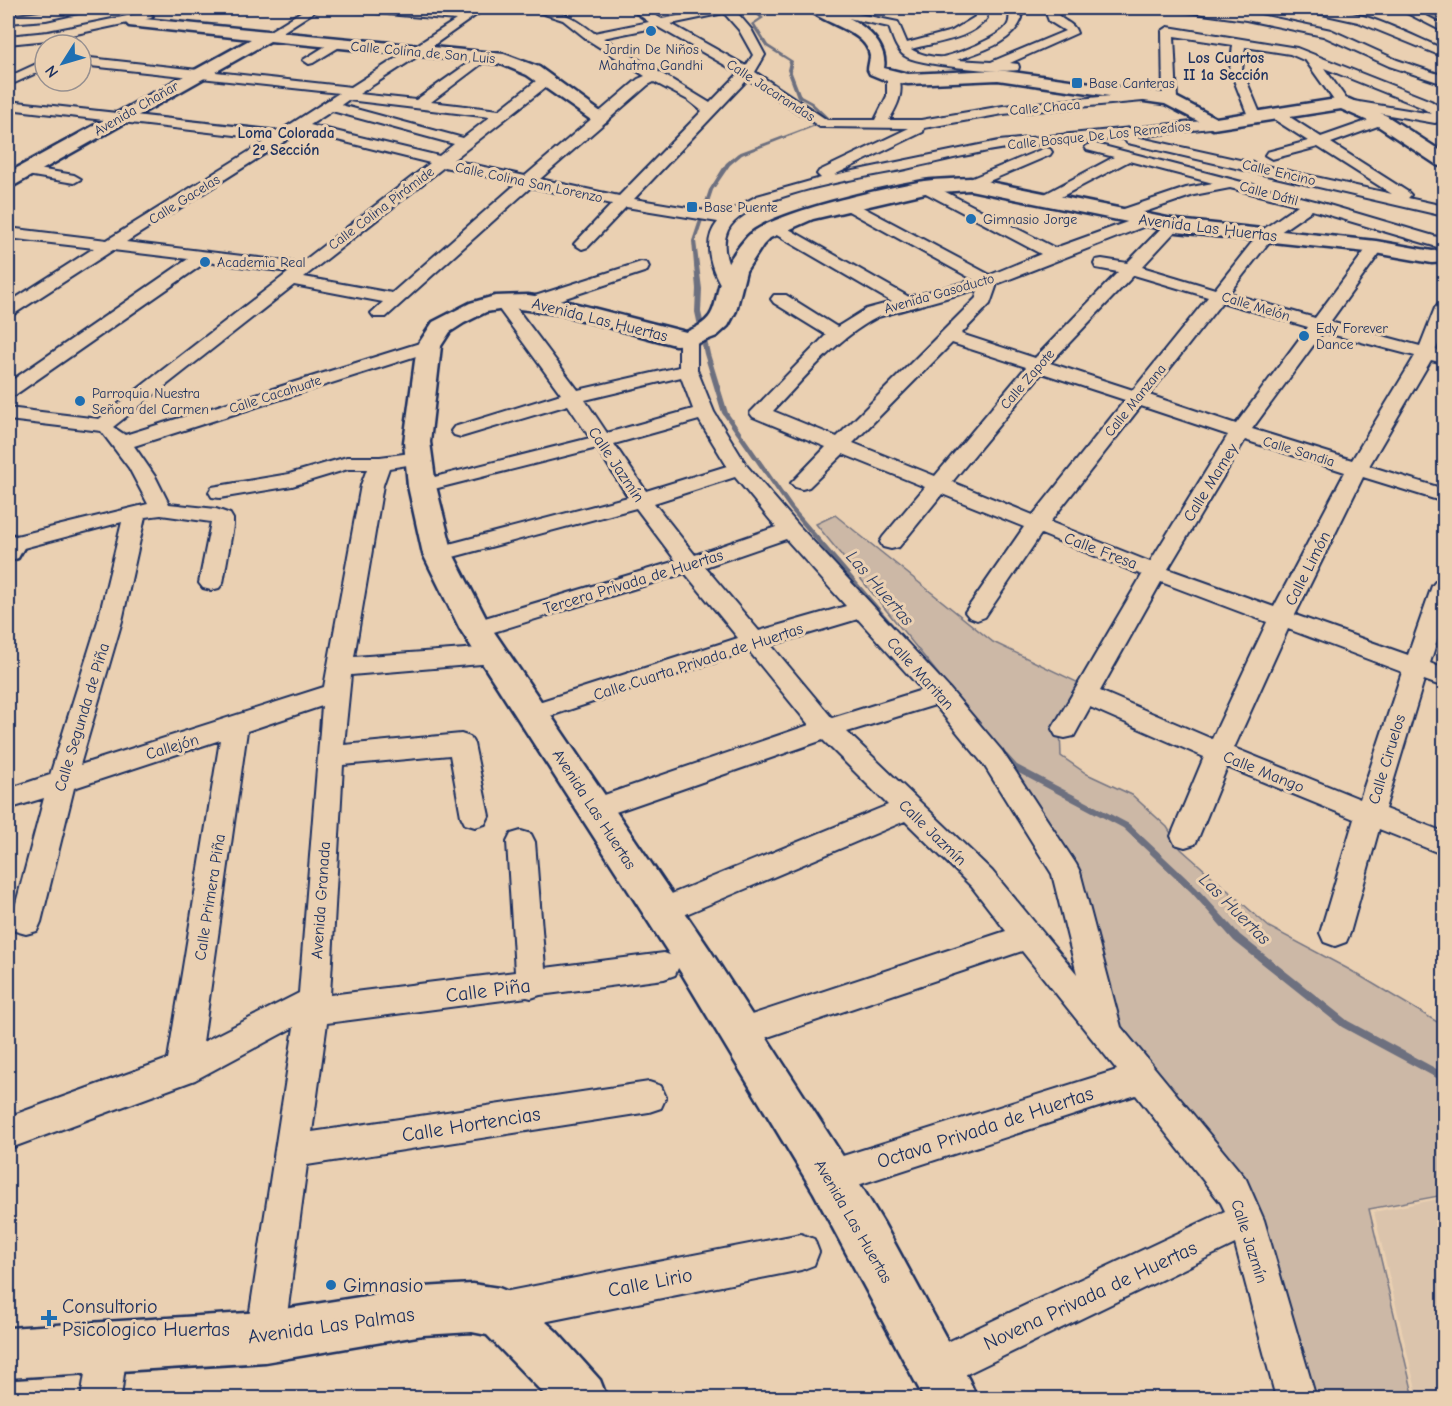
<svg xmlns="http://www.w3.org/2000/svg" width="1452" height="1406" font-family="'Comic Neue',sans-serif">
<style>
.built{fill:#dbc4ac}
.green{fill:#ccb8a6;stroke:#747482;stroke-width:1.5}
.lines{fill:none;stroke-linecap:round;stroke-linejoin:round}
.stream{fill:#6d6f7f;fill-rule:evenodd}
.river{fill:#a39995;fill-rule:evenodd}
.street-casing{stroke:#1b2f5e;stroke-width:4}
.secondary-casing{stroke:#1b2f5e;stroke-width:5}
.street{fill:#ead0b2;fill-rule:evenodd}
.secondary{fill:#ead0b2;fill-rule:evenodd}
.poi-dot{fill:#1f6fb2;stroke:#ead0b2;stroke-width:2}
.labels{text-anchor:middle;stroke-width:6;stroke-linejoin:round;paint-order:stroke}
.far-poi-label{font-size:14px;fill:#1b2f5e;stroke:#ead0b2;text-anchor:start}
.far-street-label{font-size:14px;fill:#1b2f5e;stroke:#ead0b2}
.far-neighbourhood-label{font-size:15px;font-weight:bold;fill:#1b2f5e;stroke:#ead0b2}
.street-label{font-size:16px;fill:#1b2f5e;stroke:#ead0b2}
.water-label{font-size:18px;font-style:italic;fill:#2f3f66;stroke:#ead0b2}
.near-street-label{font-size:20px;fill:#1b2f5e;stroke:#ead0b2}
.near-poi-label{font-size:20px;fill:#1b2f5e;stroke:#ead0b2;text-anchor:start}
</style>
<rect width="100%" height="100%" fill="#ead0b2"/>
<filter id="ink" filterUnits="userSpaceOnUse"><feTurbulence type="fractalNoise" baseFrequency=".0167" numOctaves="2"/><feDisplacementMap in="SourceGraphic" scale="12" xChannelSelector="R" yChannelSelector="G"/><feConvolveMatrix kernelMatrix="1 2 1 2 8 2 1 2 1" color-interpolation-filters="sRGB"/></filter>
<g filter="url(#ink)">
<path class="built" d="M1444 1198V1398H1418L1374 1212Z"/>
<path class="green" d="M835 515 993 642 1081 684 1060 729 1061 756 1087 774 1132 795 1167 827 1181 849 1269 927 1350 970 1444 1026V1195L1369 1209 1414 1398H1294L1225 1165 1115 1030 1023 786 939 675 816 524Z"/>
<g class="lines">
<path class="stream" d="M750 8H753L764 18 755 24 768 45 793 61 791 70 801 96 812 102 831 120 742 155 730 165 713 190 696 241 702 289 701 312 710 354 728 413 793 507 894 625 896 627 894 629H890L789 509 722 413 704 354 695 312 696 289 692 241 709 190 726 163 738 153 826 120 810 104 797 97 787 70 789 61 766 47 751 24 760 18Z
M1004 753 1007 754 1017 765 1129 824 1197 888 1240 935 1348 1021 1444 1073V1082L1342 1027 1234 941 1191 892 1123 828 1011 769 1000 756 1001 754Z"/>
<path class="river" d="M1412 8H1436L1444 11V25L1415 12Z"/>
<g class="street-casing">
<path id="street" d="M72 8H93L87 11 46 20 8 23V16Z
M307 8H320L270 40 266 41 260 37Z
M348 8H390L465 13 474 8H486L421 54 359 94 416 100 484 52 490 56 488 59 431 102 499 110 541 77H551L553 80 551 83 453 160 525 176 638 79 645 76 588 40 563 20 532 10 531 8C557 8 574 17 594 33L649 22 629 8H642L662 19 718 8H733L751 29 765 55 755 72 827 120H875L887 96V77L893 73 899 77C904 94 897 106 889 120H921L1003 106 1143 93 1150 97 1143 101 1003 114 924 128 923 132 834 175 999 141 1213 120 1220 124 1218 127 1136 137 1392 194 1318 147 1272 159 1265 155 1267 152 1308 141 1272 118 1270 115 1272 112H1282L1321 137 1381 116 1386 117 1388 120 1386 123 1331 143 1408 192 1411 195 1408 198 1444 206V216L1132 144 1127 143 1125 140 1127 138C1084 142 1042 142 1000 149 968 154 937 162 906 169 868 177 746 194 728 230 719 249 730 269 739 286L736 290H724C711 270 701 242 718 222L626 207 588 247 582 249 574 244 612 204 531 187 386 317H374L371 313 383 302 294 285 113 427 125 435 423 342H435L438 346 435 350 134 446 156 478 169 504 216 509 230 514 233 519V526L223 583 219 588 211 590 203 588 199 583 211 522 161 515 145 517 122 621 80 765 324 687 361 485 367 469H348L292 486 220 498 212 497 209 492 212 487 289 474 347 457H380L419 452 426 454 429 458 426 462 389 468 383 485 354 657 493 647 502 649 505 655 502 661 493 663 351 675 344 745 461 734 470 737 474 744 489 816 485 824 475 827 465 824 461 816 450 755 343 765 330 995 515 972 507 842 511 834 521 831 531 834 535 842 545 968 664 953 675 957 679 966 675 975 664 979 540 995 531 998 527 997 327 1023 312 1132 649 1082 661 1086 666 1097 661 1108 649 1112 307 1165 284 1337 279 1351 265 1356 251 1351 246 1337 294 1027 195 1080 8 1149V1117L168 1059 220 740 74 788 41 922 37 931 26 934 15 931 11 922 44 798 8 809V789L50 775 98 621 122 522 12 551 8 550V538L148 504 129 468 101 431 8 420V408L99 419 289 272 206 262 15 395 8 397V383L188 259 113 250 14 314 8 315V303L94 248 8 238V228L107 240 269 139 8 109V101L280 131 339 93 81 65V57L351 87 456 20 353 11ZM724 13 739 30 753 55 746 66 671 24ZM658 27 739 73 710 103 603 38ZM748 79 820 127 909 128 819 171 817 174 821 178 757 196 724 214 634 199ZM654 82 688 100 702 111 619 196 540 179 648 85ZM348 100 490 117 463 138 341 105ZM332 111 454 144 439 156 310 125ZM301 131 430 163 301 263 126 242ZM444 167 517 183 392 293 304 277ZM322 706 299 993 203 1042 247 731Z
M974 8H985L987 18C970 40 936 42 911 49 918 54 934 58 943 57 958 54 998 38 1007 26 1011 19 1009 14 1008 8H1019L1022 18C1012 44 981 51 957 60L991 62 1065 31 1049 21 1044 8H1054C1061 24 1073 20 1077 33L1010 63 1018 64 1019 67 1018 70C1002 73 917 65 905 56 896 50 893 38 889 27L830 14 828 12 834 9 898 22 907 43 952 31 975 17Z
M1085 8H1123C1115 14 1093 14 1085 8Z
M1175 8H1205L1246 12 1331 30 1397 60 1444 76V84L1389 66 1323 36 1246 20 1181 11Z
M1302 8C1350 3 1401 31 1444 49V57L1358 22 1304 10Z
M1397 8H1411L1444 25V32Z
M147 12 153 16 151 18 48 40 8 44V36L48 32Z
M1168 27 1297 48 1431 101 1444 110V120L1435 123 1338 106 1306 61 1290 54 1245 47 1242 70 1262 118 1255 122 1250 121 1230 70 1233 45 1174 36 1177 99 1175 102H1165L1163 99 1162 31ZM1324 68 1421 107 1432 114 1347 100Z
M337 39 343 43 341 46 313 63 309 64 303 60Z
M45 60V69L8 86V77Z
M1092 143 1315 201 1444 239V249L1312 210 1273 237 1229 293 1315 318 1370 244 1376 242 1384 247 1330 322 1420 346 1435 308 1438 304 1444 303V329L1436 350 1444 352V363L1431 360 1369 466 1444 489V502L1363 477 1295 615 1408 655 1432 586 1436 581 1444 579V618L1430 663 1444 669V687L1424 680 1385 809 1444 832V855L1379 829 1350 933 1346 942 1335 946 1324 942 1320 933 1354 819 1227 767 1199 836 1195 844 1185 847 1175 844 1171 836 1204 757 1090 707 1074 736 1065 738 1056 736 1052 729 1142 575 1041 534 985 617 977 620 969 617 965 612 1024 527 942 494 899 547 891 549 883 547 880 542 883 537 925 487 843 454 809 487 802 489 795 487 791 483 795 479 826 447 753 417 750 413 826 335 774 303 771 299 774 295H786L837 327 866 309 892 302 768 230 766 227 768 224H780L909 297 974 280 841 207 838 204 841 201H851L990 275 1041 254 920 190 917 187 920 184H930L1055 248 1141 217H1153L1155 220 1153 223 997 284 990 304 961 334 1035 358 1118 272 1096 268 1094 264 1096 260 1102 259 1127 263 1167 222 1173 220 1181 225 1142 267 1215 289 1261 231 1298 205 1230 188 1194 195 1127 218H1115L1113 215 1115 212 1186 188 1213 183 1129 161 1051 202H1041L1038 199 1041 196 1114 157 1087 150 1085 147ZM1134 275 1208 297 1133 390 1050 363ZM978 289 976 298 837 437 773 411C806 377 835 339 878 317ZM1222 302 1308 327 1236 424 1149 395ZM1323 332 1415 356 1352 460 1252 429ZM952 343 1026 367 935 476 853 443ZM1042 373 1125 400 1033 515 952 482ZM1141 406 1228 435 1150 562 1050 522ZM1245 440 1345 472 1274 607 1168 569ZM1161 582 1267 622 1212 739 1100 691ZM1288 629 1402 672 1360 799 1234 748Z
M1045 148 1050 149 1052 152 1050 155 975 187 970 189 962 184 965 181Z
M26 167 74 175 81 179 74 183 21 174 19 171 21 168Z
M641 262 647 263 649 267 647 271 544 305H532L529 301 532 297Z
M502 296 508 297 578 390 679 367V339L682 335H694L697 339V370L714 412 747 466 798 525 949 688 1002 751 1076 864 1080 872 1121 1027 1246 1179 1264 1220 1316 1398H1276L1235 1244 948 1383 934 1388 920 1383 915 1369 920 1355 1225 1211 1221 1203 1136 1095 830 1194 818 1189 812 1177 818 1165 830 1160 1117 1070 1022 951 741 1046 730 1042 725 1032 730 1022 1006 931 972 887 905 821 672 920 662 923 652 920 647 911 652 902 888 805 823 740 604 816 594 820 584 816 580 809 584 802 809 725 749 651 541 719 532 722 523 719 519 713 523 707 738 638 685 573 484 635 476 637 468 635 464 629 468 623 676 561 636 508 438 561 430 559 427 554 430 549 628 497 597 448 422 492 415 490 411 486 415 482 590 438 568 405 461 437 454 435 451 431 454 427 561 394 493 301 496 297ZM681 377 693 409 607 433 585 400ZM699 420 727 466 646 491 614 444ZM735 477 776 527 695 555 654 503ZM786 539 846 606 759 631 705 567ZM858 619 922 690 832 718 771 645ZM935 705 984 765 1052 874 1077 974 992 871 847 732Z
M801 1234 814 1239 819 1252 814 1265 801 1270 499 1331 486 1325 480 1312 486 1299 499 1293Z
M108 1330 122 1335 127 1349 121 1398H81L89 1349 94 1335Z"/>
</g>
<g class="secondary-casing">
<path id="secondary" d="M808 8C837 5 890 34 884 68L908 74 998 70 1170 94 1216 118 1343 98 1349 99 1387 116 1444 153V167L1437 165 1375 124 1341 109 1213 129 1165 104 998 80 908 84 887 81 870 74 868 70C868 66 870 60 870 56 867 30 821 24 808 8Z
M134 18 504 54 539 67 609 118 606 122H594L527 75 501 64 270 41 15 185 8 187V173L251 39 129 26 126 23Z
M970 178 1177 220 1376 241 1432 251 1444 250V262L1432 263 1376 253 1177 232 970 190 925 193 813 219 770 238 763 245 746 271 736 311 728 326 717 336 696 344 675 345 560 314 511 308 486 312 464 323 450 332 441 346 430 442 436 486 453 554 490 626 710 950 846 1161 883 1222 969 1380 977 1398H924L814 1193 682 974 460 629 423 554 408 486 404 442 417 346 433 322 470 303 495 296 528 295 561 300 686 332C723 318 711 301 724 271 729 260 739 246 747 237 768 213 890 187 924 181 939 179 955 179 970 178Z
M12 535 22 538 26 544 18 558 8 561V536Z
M472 1284 499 1288 516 1295 556 1331 600 1380 607 1398H548L487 1335 472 1332 423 1335 265 1362 8 1378V1328L265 1312 423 1287Z"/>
</g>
<use href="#street" class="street"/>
<use href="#secondary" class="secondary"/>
</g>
</g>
<g class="poi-dot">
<circle cx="651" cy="31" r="6"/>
<rect x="1071" y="77" width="12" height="12" rx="3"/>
<rect x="686" y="201" width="12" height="12" rx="3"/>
<circle cx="971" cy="219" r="6"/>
<circle cx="205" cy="262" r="6"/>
<circle cx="1304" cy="336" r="6"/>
<circle cx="80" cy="401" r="6"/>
<circle cx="331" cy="1285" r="6"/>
<path d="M46 1309h6v6h6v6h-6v6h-6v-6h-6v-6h6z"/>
</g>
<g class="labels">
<g class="far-poi-label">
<text x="651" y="54" text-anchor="middle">Jardin De Niños<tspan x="651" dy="16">Mahatma Gandhi</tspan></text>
<text x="1089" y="88">Base Canteras</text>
<text x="704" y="212">Base Puente</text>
<text x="983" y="224">Gimnasio Jorge</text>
<text x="217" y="267">Academia Real</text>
<text x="1316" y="333">Edy Forever<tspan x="1316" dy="16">Dance</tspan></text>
<text x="92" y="398">Parroquia Nuestra<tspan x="92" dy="16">Señora del Carmen</tspan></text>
</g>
<g class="far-street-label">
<text transform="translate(423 52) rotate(5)" y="5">Calle Colina de San Luis</text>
<text transform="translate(771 90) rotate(33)" y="5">Calle Jacarandas</text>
<text transform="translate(1045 107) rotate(-5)" y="5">Calle Chaca</text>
<text transform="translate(136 108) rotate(-30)" y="5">Avenida Chañar</text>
<text transform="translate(1099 135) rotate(-6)" y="5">Calle Bosque De Los Remedios</text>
<text transform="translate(1279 172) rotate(13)" y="5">Calle Encino</text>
<text transform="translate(529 182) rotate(12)" y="5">Calle Colina San Lorenzo</text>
<text transform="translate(1269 193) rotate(15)" y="5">Calle Dátil</text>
<text transform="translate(184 199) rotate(-32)" y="5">Calle Gacelas</text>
<text transform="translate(381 208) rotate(-37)" y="5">Calle Colina Pirámide</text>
<text transform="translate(939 293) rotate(-16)" y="5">Avenida Gasoducto</text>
<text transform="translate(1256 306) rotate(17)" y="5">Calle Melón</text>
<text transform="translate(1027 379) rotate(-49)" y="5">Calle Zapote</text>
<text transform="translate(275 394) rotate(-18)" y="5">Calle Cacahuate</text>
<text transform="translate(1135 400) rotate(-51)" y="5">Calle Manzana</text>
<text transform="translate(1299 451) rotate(17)" y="5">Calle Sandia</text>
</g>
<g class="far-neighbourhood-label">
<text x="1226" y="63">Los Cuartos<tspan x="1226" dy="17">II 1a Sección</tspan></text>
<text x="286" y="138">Loma Colorada<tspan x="286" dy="17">2ª Sección</tspan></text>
</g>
<g class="street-label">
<text transform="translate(1208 227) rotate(7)" y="6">Avenida Las Huertas</text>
<text transform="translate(600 319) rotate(14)" y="6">Avenida Las Huertas</text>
<text transform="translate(617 464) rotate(56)" y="6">Calle Jazmín</text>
<text transform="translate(1210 482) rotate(-58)" y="6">Calle Mamey</text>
<text transform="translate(1101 550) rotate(21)" y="6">Calle Fresa</text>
<text transform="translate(1307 568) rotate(-63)" y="6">Calle Limón</text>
<text transform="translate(633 581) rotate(-17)" y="6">Tercera Privada de Huertas</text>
<text transform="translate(698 661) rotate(-18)" y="6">Calle Cuarta Privada de Huertas</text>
<text transform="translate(921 673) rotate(48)" y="6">Calle Maritan</text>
<text transform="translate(81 717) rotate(-73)" y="6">Calle Segunda de Piña</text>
<text transform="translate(172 746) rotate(-17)" y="6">Callejón</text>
<text transform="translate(1386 759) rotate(-73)" y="6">Calle Ciruelos</text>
<text transform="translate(1264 771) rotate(22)" y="6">Calle Mango</text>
<text transform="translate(595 809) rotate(57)" y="6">Avenida Las Huertas</text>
<text transform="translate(933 832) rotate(44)" y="6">Calle Jazmín</text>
<text transform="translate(209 897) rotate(-81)" y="6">Calle Primera Piña</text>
<text transform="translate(320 900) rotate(-86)" y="6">Avenida Granada</text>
<text transform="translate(854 1221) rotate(60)" y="6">Avenida Las Huertas</text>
<text transform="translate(1250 1241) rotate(72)" y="6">Calle Jazmín</text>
</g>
<g class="water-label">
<text transform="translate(880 588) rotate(49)" y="6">Las Huertas</text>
<text transform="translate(1235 909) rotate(45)" y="6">Las Huertas</text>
</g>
<g class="near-street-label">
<text transform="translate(488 990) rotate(-7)" y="7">Calle Piña</text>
<text transform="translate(471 1124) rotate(-9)" y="7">Calle Hortencias</text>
<text transform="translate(985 1127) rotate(-18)" y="7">Octava Privada de Huertas</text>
<text transform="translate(650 1282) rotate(-11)" y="7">Calle Lirio</text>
<text transform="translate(1090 1295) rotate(-25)" y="7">Novena Privada de Huertas</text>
<text transform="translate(331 1325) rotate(-8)" y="7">Avenida Las Palmas</text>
</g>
<g class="near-poi-label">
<text x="343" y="1292">Gimnasio</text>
<text x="62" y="1313">Consultorio<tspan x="62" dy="23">Psicologico Huertas</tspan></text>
</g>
</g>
<rect width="1452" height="1406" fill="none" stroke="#ead0b2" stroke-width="30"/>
<rect x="15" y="15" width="1422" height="1376" fill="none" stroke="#1b2f5e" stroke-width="2" filter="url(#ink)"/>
<g transform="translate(63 63) rotate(233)"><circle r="28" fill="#ead0b2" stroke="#979090" stroke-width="1.5"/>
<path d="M0-4.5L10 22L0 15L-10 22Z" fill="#1f6fb2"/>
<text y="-9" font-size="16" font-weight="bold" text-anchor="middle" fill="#1b2f5e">N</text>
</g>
</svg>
